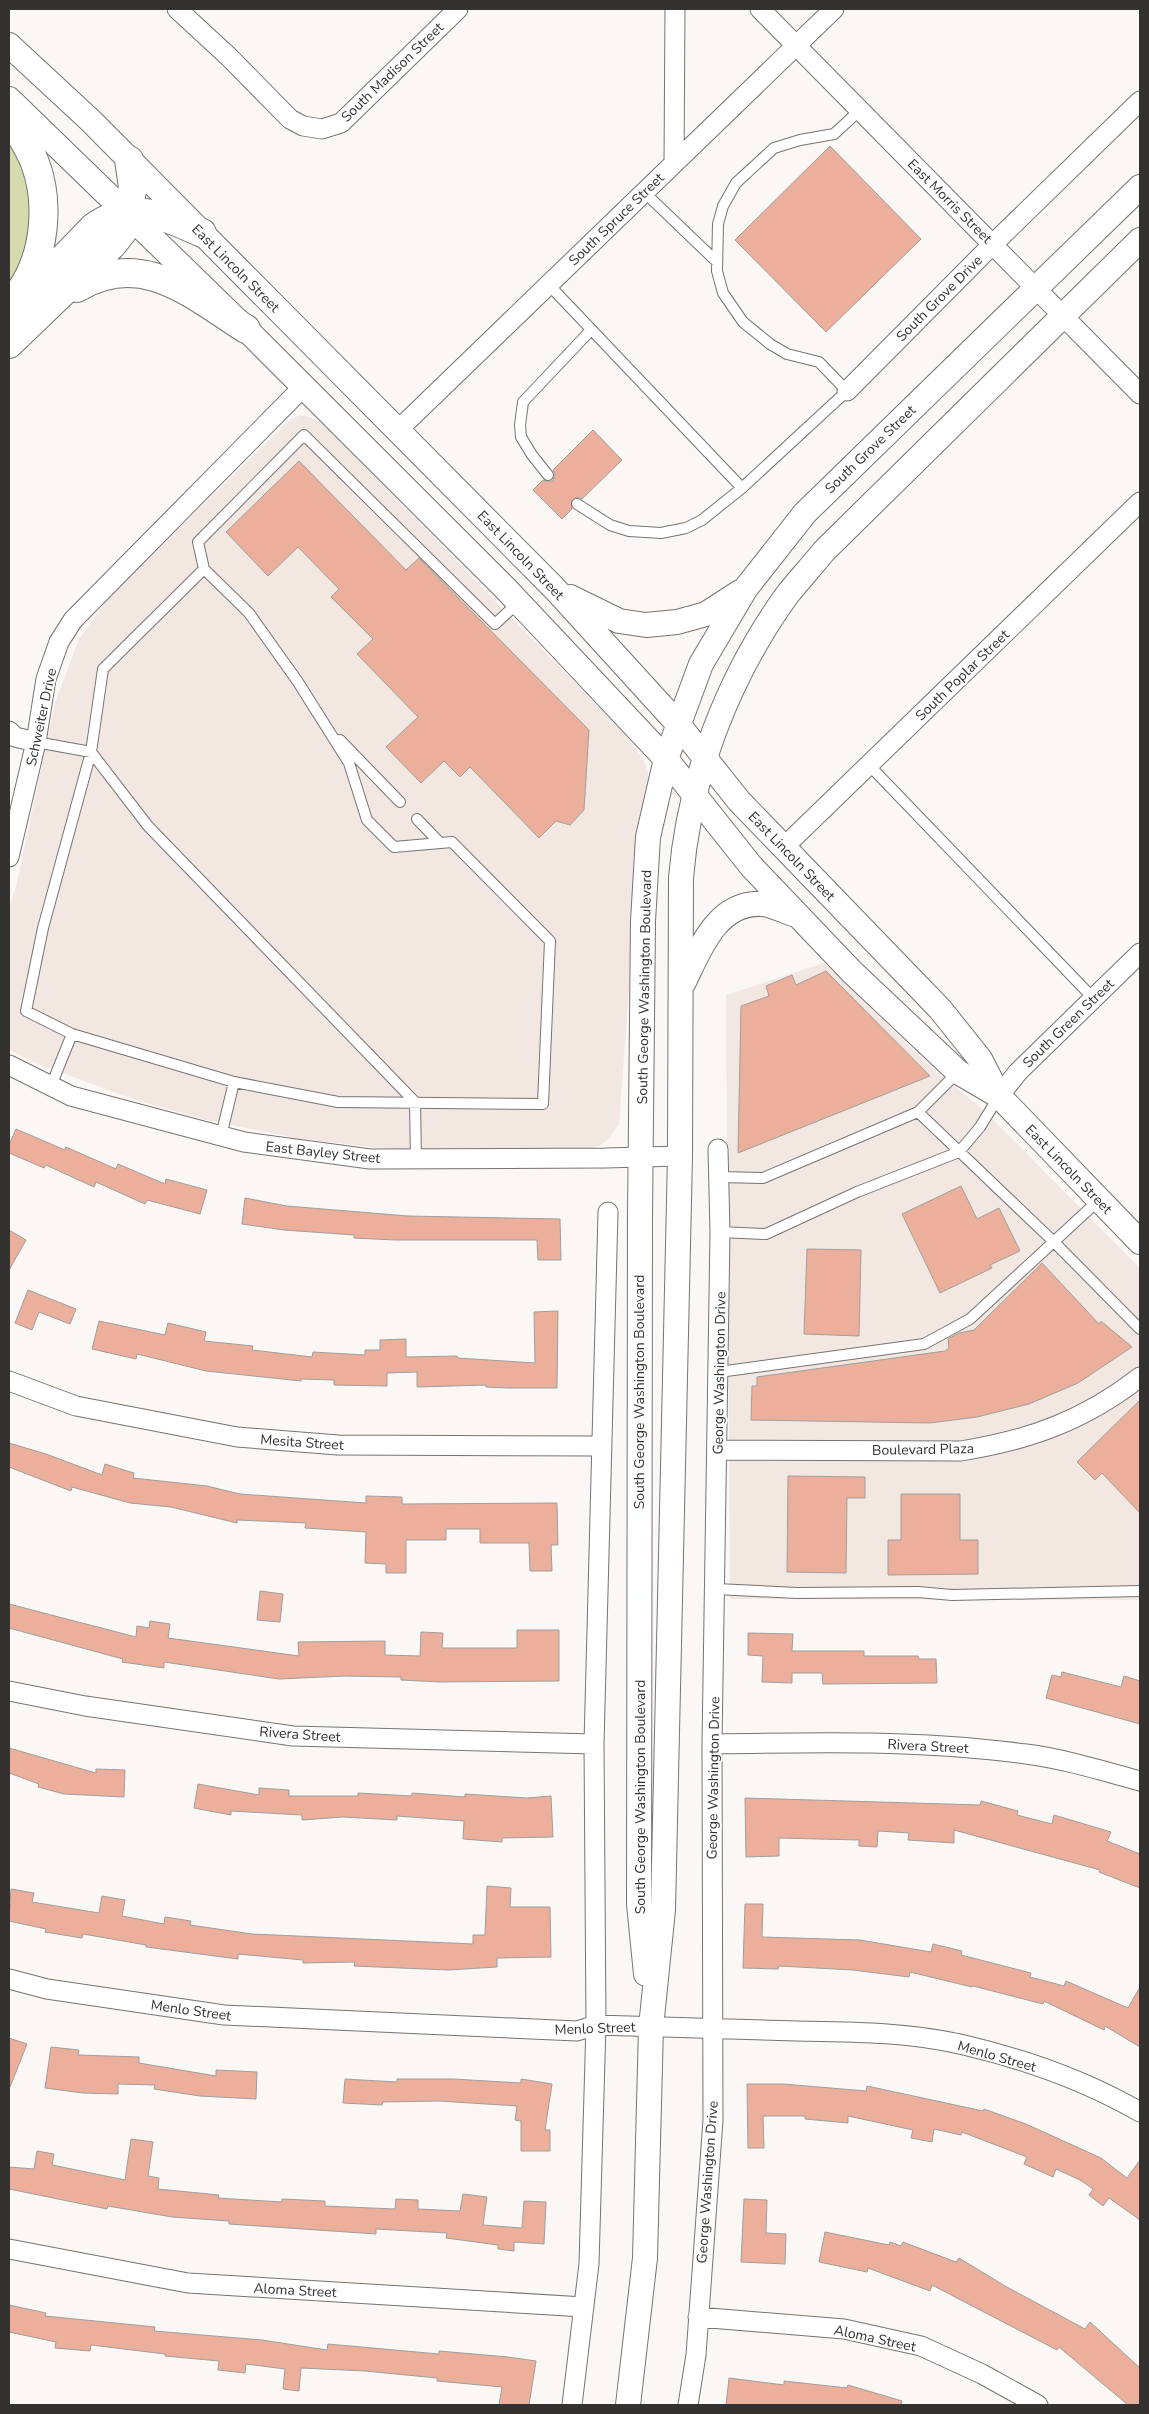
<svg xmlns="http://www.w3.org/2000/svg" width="1149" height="2414" font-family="'Nunito Sans',sans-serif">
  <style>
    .built { fill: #f2e8e1 }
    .green { fill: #d5dbad }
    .building { fill: #ebaf9c; stroke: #a19e9d }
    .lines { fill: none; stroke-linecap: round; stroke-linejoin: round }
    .service-casing { stroke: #767472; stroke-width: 12 }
    .minor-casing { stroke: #767472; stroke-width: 21 }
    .tertiary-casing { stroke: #767472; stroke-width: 26 }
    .motorway-casing { stroke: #767472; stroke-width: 30 }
    .service { stroke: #fff; stroke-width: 10 }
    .minor { stroke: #fff; stroke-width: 19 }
    .tertiary { stroke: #fff; stroke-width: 24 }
    .motorway { stroke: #fff; stroke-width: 28 }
    .labels { text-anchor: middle; stroke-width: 4; stroke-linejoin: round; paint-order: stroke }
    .street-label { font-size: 14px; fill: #333231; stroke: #fff }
  </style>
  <rect width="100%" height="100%" fill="#faf7f5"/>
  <!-- built -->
  <path class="built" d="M300 415 310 417 324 425 625 734 641 756 648 771 649 794 642 816 619 1124 609 1139 599 1146 584 1150 387 1149 296 1138 202 1119 136 1100 38 1064 9 1050V907L16 887 55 703 79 639 109 597 289 421Z
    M824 963 931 1067 979 1106 1140 1268V1600L730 1599 726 995Z"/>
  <!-- green -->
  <path class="green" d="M9 132 30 172V256L9 292Z"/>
  <!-- building -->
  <path class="building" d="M830 146 921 239 826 332 735 240Z
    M593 430 622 460 582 499 577 497 572 500V509L562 519 533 490 543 480 549 482 553 480 555 474 553 470Z
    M299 461 406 570 419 558 589 730 584 810 570 825 556 821 539 838 470 767 460 777 444 761 421 783 386 747 418 717 357 654 373 639 331 597 339 589 298 547 268 576 226 532Z
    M826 971 930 1076 738 1153 741 1006 769 996 766 986 792 975 796 985Z
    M16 1129 65 1150 66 1147 116 1169 118 1164 165 1184 166 1179 207 1190 200 1214 147 1200 145 1204 96 1182 94 1187 46 1165 44 1168 9 1153V1145Z
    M961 1186 977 1219 999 1208 1020 1251 990 1265 992 1268 940 1293 902 1214Z
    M245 1198 287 1206 408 1216 560 1219 561 1260H538L537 1240H395L354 1238V1235L284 1230 242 1224Z
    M9 1230 26 1240 9 1270Z
    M807 1249 861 1250 859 1336 804 1334Z
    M1042 1263 1099 1324 1101 1321 1132 1347 1078 1383 1029 1404 977 1417 930 1423 751 1420 752 1386H757V1377L945 1351 949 1348 948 1339 959 1333 974 1330Z
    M28 1290 76 1309 70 1324 39 1312 32 1330 15 1323Z
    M558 1311 557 1388H508L486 1387V1385L417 1387V1372L387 1373V1386L334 1385V1380L301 1379V1381L206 1371 137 1354 136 1359 92 1349 99 1321 165 1335 168 1323 206 1332 204 1341 253 1346 252 1350 312 1357 313 1352 365 1355V1350H380V1340L406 1339V1357L457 1356 458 1358 535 1363 534 1312Z
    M1140 1400V1513L1102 1473 1095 1480 1077 1462Z
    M9 1443 46 1454 102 1475 105 1464 134 1473 133 1478 207 1486 240 1494 366 1503V1496L402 1497V1504L557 1503 558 1545H551L552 1571H530L529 1543H480V1529H446V1540H406V1573H386V1564L365 1563 366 1532 305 1528 306 1523 237 1520V1523L171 1507 130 1503 72 1487 71 1491 9 1467Z
    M788 1476 865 1477V1498H847L846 1573 787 1572Z
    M901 1494H960V1540H978V1574L888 1575V1540H901Z
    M260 1591 283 1594 280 1622 257 1620Z
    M9 1604 136 1637 137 1626 149 1628 150 1621 170 1624 168 1638 299 1656 298 1642 385 1641V1655L420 1656 421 1632 443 1633 442 1648H517V1630H559V1681L440 1682 401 1680V1677L345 1676 279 1679 164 1662V1668L122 1662 123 1659 9 1628Z
    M748 1633 793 1634 792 1651H864V1656H918L919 1659H936L937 1683 823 1684 822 1673H792V1683L762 1682 763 1656 748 1655Z
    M1062 1672 1121 1687 1124 1676 1140 1681V1724L1046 1698 1052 1675 1061 1677Z
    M9 1748 96 1773V1769L125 1770 124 1797 64 1794 38 1787 39 1784 9 1773Z
    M198 1784 259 1795V1788L289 1790V1796H358V1793L412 1796V1793L465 1797V1794L527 1798 551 1796 553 1837 502 1838V1842L463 1839 464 1821 397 1816V1820L343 1817 302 1820V1815L231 1811V1815L194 1808Z
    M745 1798 980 1805 981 1801 1018 1811 1017 1815 1052 1824 1054 1815 1111 1832 1107 1841 1140 1854V1888L1099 1872 1100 1870 954 1830V1843L908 1840 909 1833 878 1831 877 1847 859 1846V1840L779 1838V1856L746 1857Z
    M487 1886 511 1888 510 1907H550L551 1957 497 1958V1967L448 1970 354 1966 355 1962 303 1963V1960L238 1954V1959L146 1947V1945L83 1934 82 1938 45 1932 46 1929 9 1921 11 1889 34 1893 32 1902 99 1913 102 1896 125 1900 122 1916 164 1924 165 1917 191 1921 190 1925 252 1934 473 1944V1935H485Z
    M745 1904H763L762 1937 860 1940 931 1952 933 1944 962 1951 961 1955 1031 1973 1030 1977 1064 1986 1066 1981 1128 2008 1140 1987V2047L1105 2026 1104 2030 1044 2001 1043 2004 973 1986 972 1987 910 1972 909 1977 853 1970 779 1966 778 1969 743 1968Z
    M9 2038 27 2044 10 2087H9Z
    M51 2047 79 2050 78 2055 139 2057V2063L216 2076V2070L257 2072 256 2099 200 2096 154 2089 155 2085 118 2084V2094L83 2093 45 2088Z
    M345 2079 397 2082V2079H453L521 2083V2079L552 2084 545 2130H550V2151H521V2121L515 2120 517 2106 439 2101 383 2102 382 2105 343 2103Z
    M747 2084H783L866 2091 867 2086 983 2111 984 2109 1026 2124 1101 2158 1127 2178 1140 2160V2220L1109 2198 1103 2206 1089 2195 1093 2189 1080 2180 1056 2169 1053 2177 1024 2164 1027 2157 962 2132 961 2135 934 2129 932 2142 911 2138 913 2130 848 2116V2123L805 2119V2116H763L764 2148H748Z
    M131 2139 153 2142 148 2176 159 2178 158 2189 219 2195 218 2198 282 2202V2199L325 2201V2206L395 2209 396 2199 418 2200V2209L460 2211 463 2194 487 2197 483 2225 522 2228 524 2201 546 2202 544 2244 514 2242V2251L498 2249V2245L446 2238 447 2233 376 2229V2234L229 2224V2221L172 2217 108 2206 107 2209 9 2189V2167L34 2169 37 2151 54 2154 52 2165 125 2180Z
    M744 2199 767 2200 766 2233 786 2234 785 2264 741 2262Z
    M825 2232 889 2245 890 2242 901 2246 903 2242 956 2262 959 2258 1005 2286 1085 2329 1090 2322 1140 2368V2405H1128L1059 2347 1057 2350 932 2285 930 2291 868 2268 867 2272 819 2262Z
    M9 2305 46 2313 45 2316 155 2327 154 2331 262 2340 327 2350 328 2344 439 2354V2351L508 2357 536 2361 529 2405H499L502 2387 437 2381V2378L365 2371 301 2368 299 2391 283 2389 285 2369 246 2364 245 2373 218 2370 219 2361 165 2356V2354L91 2345 90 2351 55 2348 56 2342 9 2332Z
    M729 2378 784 2385V2381L847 2388 848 2385 902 2401 901 2405H726Z"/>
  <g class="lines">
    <!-- service casing -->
    <g class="service-casing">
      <path id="service" d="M644 192 717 262
        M549 285 742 488
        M548 475 532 455 521 437 520 425 523 402 590 331
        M577 504 610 525 629 531 661 533 686 528 702 520 742 488 847 391 819 362 787 354 770 344 743 322 723 293 717 271 718 224 723 206 736 183 774 148 800 140 834 134 860 110
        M204 569 249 613 298 682 349 763 367 820 394 847 452 842 550 941 543 1104 338 1102 234 1082 72 1034 26 1011 43 928 91 752 103 669Z
        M204 569 198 542 304 435 495 624 519 602
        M340 740 400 802
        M36 742 91 752 148 826 415 1102 416 1159
        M869 765 1094 999
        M417 819 440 843
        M51 1086 72 1034
        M918 1112 1054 1242 1140 1329
        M221 1136 234 1082
        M719 1177 763 1178 918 1112 958 1072
        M720 1232 766 1234 857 1192 959 1152 980 1127 999 1096
        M719 1372 924 1344 970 1319 1099 1200
        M716 1589 797 1593 918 1592 952 1595 1140 1591"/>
    </g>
    <!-- minor casing -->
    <g class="minor-casing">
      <path id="minor" d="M177 9 229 57 290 119 303 126 322 129 341 123 458 9
        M760 9 1140 394
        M674 163 675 9
        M847 391 993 244 1140 101
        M398 430 834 9
        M9 731 15 737 36 742
        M784 847 1140 502
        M9 857 36 742 46 679 59 642 73 620 303 387
        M9 1065 71 1096 244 1142 370 1159 605 1158 680 1156
        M999 1096 1018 1072 1140 953
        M9 1381 76 1406 237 1437 338 1445 602 1446
        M718 1450 961 1451C1030 1440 1085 1420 1140 1377
        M9 1691 85 1706 293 1736 594 1744
        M712 1744C817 1742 922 1740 1026 1754 1065 1759 1103 1771 1140 1781
        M9 1979 47 1989 224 2015 577 2031 596 2025C663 2027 730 2029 797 2031 853 2032 909 2032 964 2045 1024 2059 1086 2081 1140 2112
        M9 2249 188 2283 584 2307
        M698 2317 844 2329 921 2346 982 2374 1038 2405
        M572 2405 589 2264 596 2025 594 1744 608 1212
        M688 2405 696 2355 713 2120 712 1744 720 1232 718 1149"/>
    </g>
    <!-- tertiary casing -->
    <g class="tertiary-casing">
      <path id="tertiary" d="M9 45 91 121 555 589 678 724 739 801 940 1009 980 1059 999 1096
        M9 99 246 329 506 589 666 759 751 866 852 972 958 1072 999 1096 1140 1242
        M570 597 619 621 646 625 677 622 706 614 740 592
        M684 982C700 949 717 901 763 904 773 905 786 912 796 915
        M646 1974 639 1904 640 1216 643 921 648 837 666 759 701 664 746 588 805 513 1140 187
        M628 2405 645 2258 651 2027 663 1910 680 1156 681 878C689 778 728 677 787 595 799 580 812 566 824 551L1140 240"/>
    </g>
    <!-- motorway casing -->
    <g class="motorway-casing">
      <path id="motorway" d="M9 116C18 131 29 147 35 163 50 203 45 255 21 290
        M77 288C142 249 191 294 246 329
        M9 314 94 227C132 200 164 216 202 233
        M9 344 112 245 123 231 133 187 129 160"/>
    </g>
    <!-- service -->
    <use href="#service" class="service"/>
    <!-- minor -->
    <use href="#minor" class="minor"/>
    <!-- tertiary -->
    <use href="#tertiary" class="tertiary"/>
    <!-- motorway -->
    <use href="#motorway" class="motorway"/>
  </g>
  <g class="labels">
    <!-- street labels -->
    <g class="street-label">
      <text transform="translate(392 72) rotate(-44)" y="5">South Madison Street</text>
      <text transform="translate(950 201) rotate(45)" y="5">East Morris Street</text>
      <text transform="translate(616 219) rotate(-44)" y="5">South Spruce Street</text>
      <text transform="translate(236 268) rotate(45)" y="5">East Lincoln Street</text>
      <text transform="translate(939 298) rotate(-45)" y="5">South Grove Drive</text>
      <text transform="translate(870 449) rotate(-44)" y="5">South Grove Street</text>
      <text transform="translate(521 555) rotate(46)" y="5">East Lincoln Street</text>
      <text transform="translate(962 675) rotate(-44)" y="5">South Poplar Street</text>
      <text transform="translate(41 717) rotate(-78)" y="5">Schweiter Drive</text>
      <text transform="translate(792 856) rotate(46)" y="5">East Lincoln Street</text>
      <text transform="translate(644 987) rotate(-89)" y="5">South George Washington Boulevard</text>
      <text transform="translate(1068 1023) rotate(-44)" y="5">South Green Street</text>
      <text transform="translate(323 1152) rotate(6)" y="5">East Bayley Street</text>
      <text transform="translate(1069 1169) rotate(46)" y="5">East Lincoln Street</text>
      <text transform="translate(719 1373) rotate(-89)" y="5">George Washington Drive</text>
      <text transform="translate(639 1392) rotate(-90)" y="5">South George Washington Boulevard</text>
      <text transform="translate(302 1442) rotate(4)" y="5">Mesita Street</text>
      <text transform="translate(923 1449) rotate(-1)" y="5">Boulevard Plaza</text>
      <text transform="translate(300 1734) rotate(4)" y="5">Rivera Street</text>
      <text transform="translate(928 1746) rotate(3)" y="5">Rivera Street</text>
      <text transform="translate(713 1778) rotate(-89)" y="5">George Washington Drive</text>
      <text transform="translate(640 1797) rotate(-90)" y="5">South George Washington Boulevard</text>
      <text transform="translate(191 2010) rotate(8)" y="5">Menlo Street</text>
      <text transform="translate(595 2028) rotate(-2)" y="5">Menlo Street</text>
      <text transform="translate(997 2056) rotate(16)" y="5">Menlo Street</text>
      <text transform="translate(707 2182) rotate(-86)" y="5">George Washington Drive</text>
      <text transform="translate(295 2290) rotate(3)" y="5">Aloma Street</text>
      <text transform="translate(875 2338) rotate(12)" y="5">Aloma Street</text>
    </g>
  </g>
  <!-- border -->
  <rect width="1149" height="2414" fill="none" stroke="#333231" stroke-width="20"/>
</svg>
